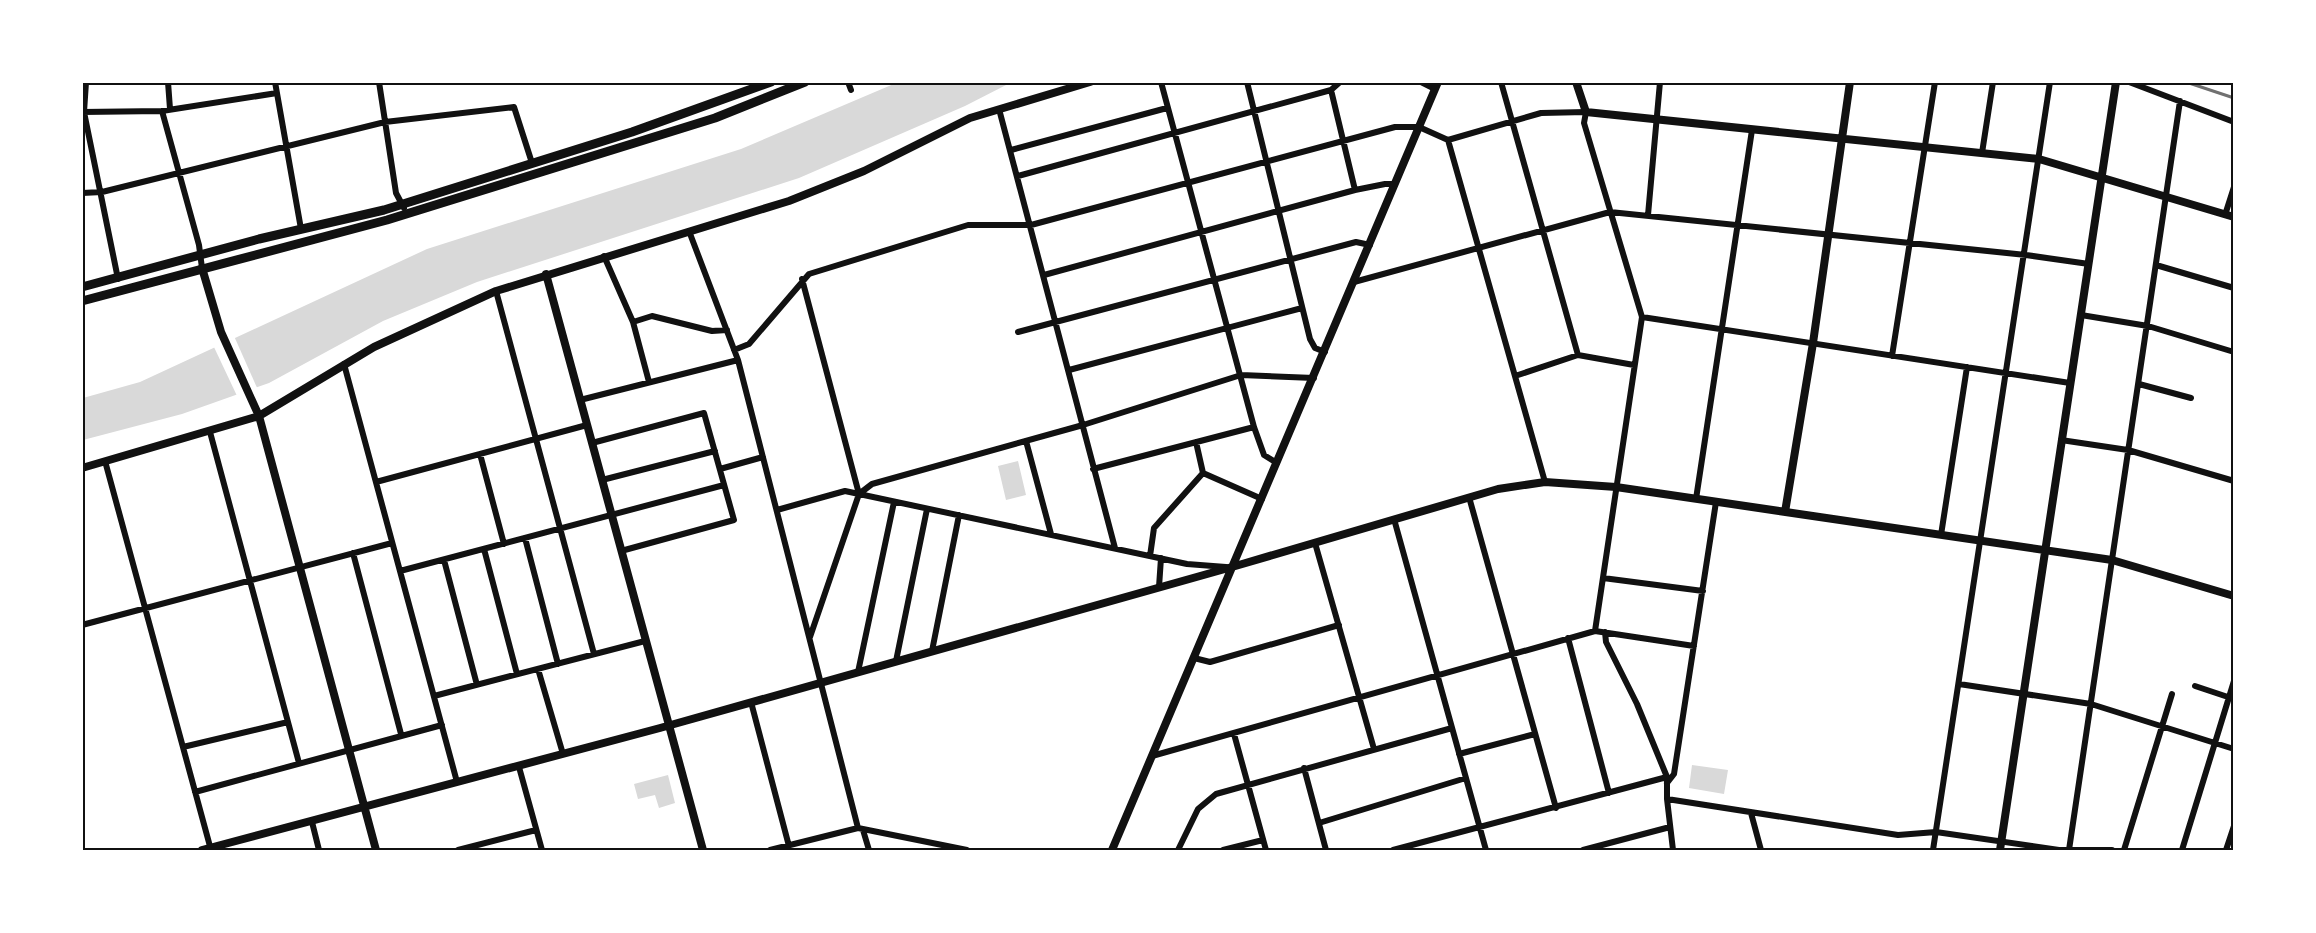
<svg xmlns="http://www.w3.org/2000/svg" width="2316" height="933" font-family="Signika,sans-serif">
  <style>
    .water { fill: #d9d9d9 }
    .pier { fill: #fff }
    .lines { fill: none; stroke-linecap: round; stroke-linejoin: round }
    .minor { stroke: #111; stroke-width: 6 }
    .tertiary { stroke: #111; stroke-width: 8 }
    .trunk { stroke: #111; stroke-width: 9 }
    .rail { stroke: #707070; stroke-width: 3 }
    .neatline { fill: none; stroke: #111; stroke-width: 2 }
  </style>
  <rect width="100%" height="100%" fill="#fff"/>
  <!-- water -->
  <path class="water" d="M896 83H1010L965 106 799 178 477 282 383 321 269 383 182 414 83 440V398L140 382 427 249 741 149Z
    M1018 461 1026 495 1006 500 998 466Z
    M1692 765 1728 770 1724 794 1689 788Z
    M668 775 675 803 659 808 655 795 638 799 634 784Z"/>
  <!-- pier -->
  <path class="pier" d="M234 336 258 390 238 398 213 345Z"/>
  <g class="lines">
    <!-- minor -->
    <path class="minor" d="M86 82 84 112 118 279
      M168 82 170 109
      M275 82 301 229
      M379 82 396 193 404 208
      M848 82 851 90
      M1161 82 1254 427 1264 455 1277 463
      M1247 82 1310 339 1315 348 1325 352
      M1421 82 1435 89
      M1501 82 1578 355 1634 365
      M2129 82 2234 122
      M1331 90 1355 190
      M999 109 1115 548
      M162 111 199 245 202 268
      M82 112 162 111 277 93
      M1448 140 1541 113 1586 112 1584 123 1642 317 1595 631
      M1011 150 1167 108
      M1982 153 1993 82
      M1018 176 1331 90 1340 82
      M82 193 102 192 385 122 514 107 532 163
      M1648 215 1660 82
      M2225 215 2234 187
      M689 231 738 360 858 828
      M604 256 633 322 652 316 712 331 727 330
      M2156 265 2234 288
      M1044 275 1355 190 1385 184H1395
      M802 279 859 494 810 637
      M1354 282 1610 212 2026 255 2089 264
      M496 291 594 654
      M2081 315 2148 326 2234 352
      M1642 317 2070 383
      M633 322 649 382
      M1018 332 1356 242 1370 245
      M734 350 749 344 809 274 968 225H1031L1395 127H1419L1448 140 1545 482
      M1892 356 1935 82
      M344 364 457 782
      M1069 370 1302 308
      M1515 376 1578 355
      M2139 384 2191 398
      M580 400 738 360
      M210 432 299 763
      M2061 440 2128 450 2234 481
      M1026 441 1051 534
      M1196 442 1203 473 1262 499
      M592 443 704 413 734 520 621 551
      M480 454 504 544
      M105 461 211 850
      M720 469 763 457
      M1093 469 1254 427
      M602 480 715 451
      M376 482 587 425
      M859 494 872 484 1083 425 1241 375 1314 378
      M1469 497 1556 808
      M1696 499 1752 130
      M777 510 845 491 1187 564 1226 567
      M1394 519 1486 850
      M1941 535 1967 367
      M525 538 558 664
      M1315 543 1374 749
      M484 549 517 674
      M353 553 401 734
      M1150 556 1154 528 1203 473
      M444 560 477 685
      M400 571 724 485
      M1603 578 1703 591
      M1159 587 1161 558
      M82 625 392 543
      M1605 632 1606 642 1637 704 1667 777V799L1673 850
      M1568 638 1609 793
      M932 651 959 515
      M1194 658 1210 662 1339 625
      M896 661 927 509
      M538 669 563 754
      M858 672 894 502
      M1959 684 2091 704 2234 749
      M2195 686 2228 697
      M434 696 645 641
      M751 702 790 850
      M1234 734 1266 850
      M183 747 288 722
      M1459 754 1535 734
      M1152 756 1595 631 1694 646
      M519 767 542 850
      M1304 768 1326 850
      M1667 783 1674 774 1716 502
      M195 792 442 725
      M1667 799 1898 835 1936 832 2059 850H2112
      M1751 813 1761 850
      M312 822 319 850
      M1319 823 1466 778
      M863 830 869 850
      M458 850 536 830
      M770 850 858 828 967 850
      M1178 850 1198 809 1216 794 1452 728
      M1223 850 1263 840
      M1393 850 1667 777
      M1583 850 1670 827
      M1933 850 2050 82
      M2069 850 2180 101
      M2124 850 2172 694
      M2182 850 2234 681
      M2226 850 2234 826"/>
    <!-- tertiary -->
    <path class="tertiary" d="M1576 82 1586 112 2039 159 2234 217
      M202 268 221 332 259 416 376 850
      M546 274 703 850
      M82 468 259 416 374 347 496 291 789 201 864 171 970 118 1090 82
      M1785 512 1813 343 1850 82
      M202 850 660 728 1232 567 1498 489 1545 482 1616 487 2112 560 2234 596
      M1112 850 1438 82
      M2000 850 2116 82"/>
    <!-- trunk -->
    <path class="trunk" d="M82 287 259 239 384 210 632 132 771 82
      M82 301 387 220 715 118 805 82"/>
    <!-- rail -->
    <path class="rail" d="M2186 82 2234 98"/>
  </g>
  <!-- border -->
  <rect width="2316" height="933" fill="none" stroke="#ffffff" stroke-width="168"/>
  <rect x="84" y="84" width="2148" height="765" class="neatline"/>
</svg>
